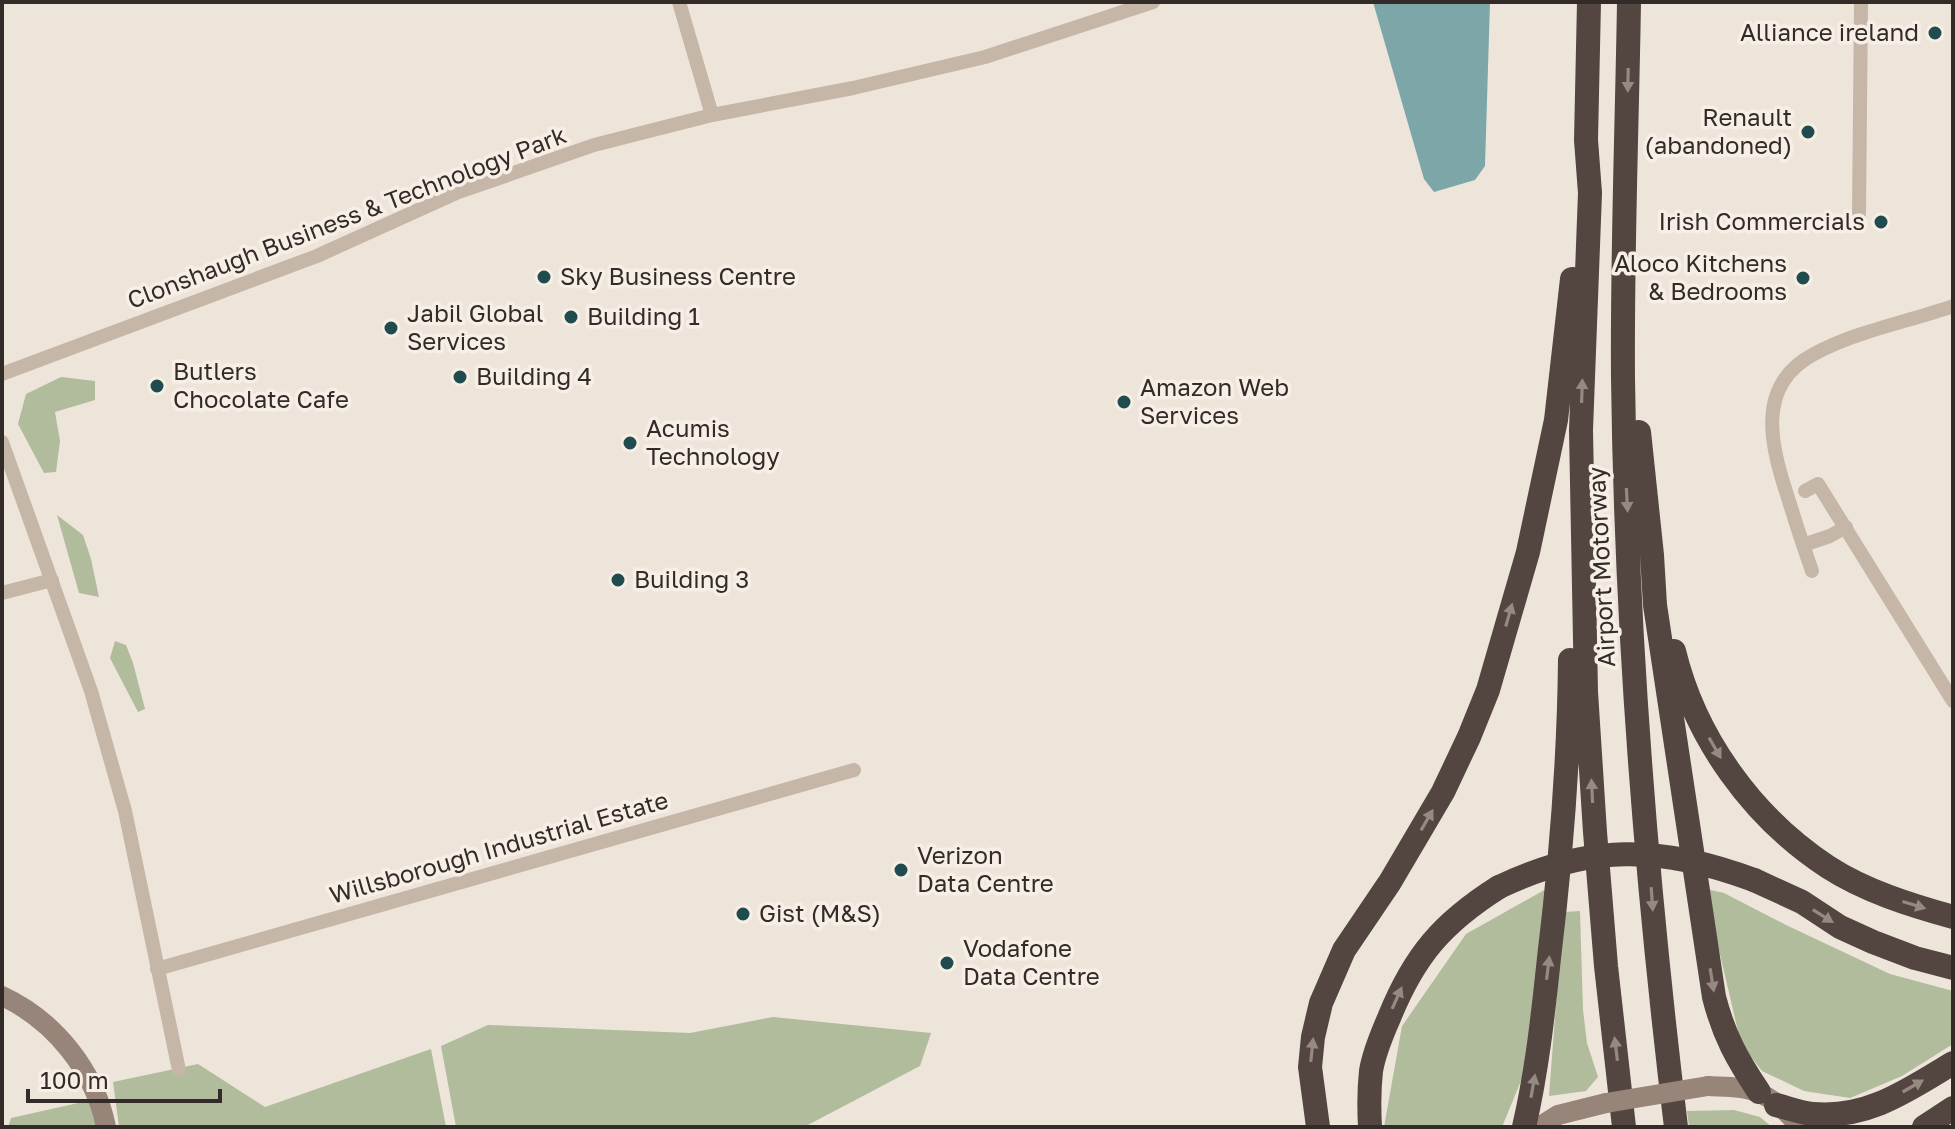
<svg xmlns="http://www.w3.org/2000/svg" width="1955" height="1129" font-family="'Golos Text',sans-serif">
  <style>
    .green { fill: #b0bc9c }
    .water { fill: #7ca6a8 }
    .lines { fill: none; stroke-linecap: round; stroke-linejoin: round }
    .street { stroke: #c5b6a8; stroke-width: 14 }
    .secondary { stroke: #988579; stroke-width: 20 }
    .highway { stroke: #53453f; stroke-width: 24 }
    .secondary-bridge { stroke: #988579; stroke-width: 20 }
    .highway-bridge { stroke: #53453f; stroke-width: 24 }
    .oneway { fill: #958982 }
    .poi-dot { fill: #214c4f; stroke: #f7efe6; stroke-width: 3 }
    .labels { text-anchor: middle; stroke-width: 7; stroke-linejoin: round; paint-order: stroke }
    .poi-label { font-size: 24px; fill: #332b27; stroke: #f7efe6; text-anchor: start }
    .street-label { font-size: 24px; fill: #332b27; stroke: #f7efe6 }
  </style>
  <rect width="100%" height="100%" fill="#eee5da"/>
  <!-- green -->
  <path class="green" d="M61 377 95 381V400L55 412 60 441 56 472 44 473 18 424 26 394Z
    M57 515 83 535 91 559 99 597 79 593Z
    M115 641 126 645 133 663 145 709 138 712 110 658Z
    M1546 889 1525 1071 1502 1127H1384L1402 1026 1466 934Z
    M1706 889 1724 893 1786 925 1890 974 1953 991V1044L1902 1076 1850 1098 1804 1091 1762 1071 1741 1044 1715 933Z
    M1580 911 1583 1010 1587 1043 1598 1077 1586 1091 1549 1096 1563 912Z
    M773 1017 931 1033 920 1066 804 1127H456L441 1046 488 1025 690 1033Z
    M431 1049 446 1127H119L113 1082 198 1064 265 1107Z
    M96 1099 98 1127H8L11 1118Z
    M1734 1110 1760 1117 1772 1127H1689L1687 1111Z"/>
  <!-- water -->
  <path class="water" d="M1373 2H1490L1485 166 1475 180 1434 192 1424 179Z"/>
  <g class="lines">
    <!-- street -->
    <path class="street" d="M679 2 712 115
      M1859 215 1861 2
      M2 374 317 256 456 193 594 145 712 115 853 88 985 57 1153 2
      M2 442 91 691 125 811 179 1070
      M1805 491 1818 484 1953 701
      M1803 545 1830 536 1846 527
      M1812 571C1804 548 1796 524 1789 501 1772 449 1753 386 1814 354 1857 331 1907 322 1953 306
      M2 593 52 580
      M157 969 854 770"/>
    <!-- secondary -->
    <path class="secondary" d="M2 996C54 1020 95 1071 106 1127
      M1708 1086C1724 1087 1744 1086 1759 1093 1774 1099 1790 1114 1799 1127
      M1539 1127 1558 1115 1606 1103"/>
    <!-- highway -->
    <path class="highway" d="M1589 2 1586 140 1590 193 1581 430 1586 692 1595 832 1606 966 1624 1127
      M1629 2C1627 127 1622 253 1623 378 1626 626 1646 880 1676 1127
      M1639 432 1652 555 1655 605 1714 997C1724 1036 1737 1059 1759 1092
      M1674 651C1695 738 1753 818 1828 867 1865 891 1910 905 1953 917
      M1754 880 1802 902 1840 927 1873 942 1915 958 1953 968
      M1776 1105C1788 1108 1801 1113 1813 1114 1868 1119 1908 1090 1953 1063
      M1318 1127 1310 1067 1313 1037 1321 1003 1344 950 1390 882 1443 792 1469 737 1488 690 1528 552 1556 420 1572 279
      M1370 1127C1369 1109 1369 1089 1371 1071 1374 1053 1382 1034 1389 1018 1414 956 1442 923 1499 887
      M1524 1127C1537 1071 1543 1015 1549 958 1561 859 1569 760 1570 660
      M1924 1127 1953 1108"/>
    <!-- secondary-bridge -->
    <path class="secondary-bridge" d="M1606 1103 1708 1086"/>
    <!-- highway-bridge -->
    <path class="highway-bridge" d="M1499 887C1589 844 1660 845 1754 880"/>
  </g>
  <!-- one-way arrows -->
  <defs><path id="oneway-solid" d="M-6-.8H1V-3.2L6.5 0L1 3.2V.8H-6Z" transform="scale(2)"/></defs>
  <g class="oneway">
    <use href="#oneway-solid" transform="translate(1628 80) rotate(91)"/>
    <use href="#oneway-solid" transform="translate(1582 391) rotate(-88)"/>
    <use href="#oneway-solid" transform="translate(1627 500) rotate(87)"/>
    <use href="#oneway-solid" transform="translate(1509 615) rotate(-74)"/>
    <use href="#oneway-solid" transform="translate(1715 748) rotate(60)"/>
    <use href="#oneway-solid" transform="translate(1592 791) rotate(-93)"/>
    <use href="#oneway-solid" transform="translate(1427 820) rotate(-60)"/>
    <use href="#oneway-solid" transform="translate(1652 899) rotate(86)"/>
    <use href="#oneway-solid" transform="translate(1914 905) rotate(17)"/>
    <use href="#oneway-solid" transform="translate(1823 916) rotate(32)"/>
    <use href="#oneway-solid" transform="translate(1548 968) rotate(-83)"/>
    <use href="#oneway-solid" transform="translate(1712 980) rotate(81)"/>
    <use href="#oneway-solid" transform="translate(1397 998) rotate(-66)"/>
    <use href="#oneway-solid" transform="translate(1616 1049) rotate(-97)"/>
    <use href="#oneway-solid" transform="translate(1312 1050) rotate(-84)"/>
    <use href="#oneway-solid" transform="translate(1533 1086) rotate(-80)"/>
    <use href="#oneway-solid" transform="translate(1913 1086) rotate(-30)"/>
  </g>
  <!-- markers -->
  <g class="poi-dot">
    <circle cx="1935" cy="33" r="8"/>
    <circle cx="1808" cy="132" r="8"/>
    <circle cx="1881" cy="222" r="8"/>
    <circle cx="544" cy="277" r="8"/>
    <circle cx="1803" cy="278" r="8"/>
    <circle cx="571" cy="317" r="8"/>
    <circle cx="391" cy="328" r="8"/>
    <circle cx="460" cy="377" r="8"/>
    <circle cx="157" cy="386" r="8"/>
    <circle cx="1124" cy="402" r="8"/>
    <circle cx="630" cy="443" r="8"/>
    <circle cx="618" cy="580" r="8"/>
    <circle cx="901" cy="870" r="8"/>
    <circle cx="743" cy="914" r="8"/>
    <circle cx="947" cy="963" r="8"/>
  </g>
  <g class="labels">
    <!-- poi labels -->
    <g class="poi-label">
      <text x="1919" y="41" text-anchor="end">Alliance ireland</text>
      <text x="1792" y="126" text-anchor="end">Renault<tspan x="1792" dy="28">(abandoned)</tspan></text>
      <text x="1865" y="230" text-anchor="end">Irish Commercials</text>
      <text x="1787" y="272" text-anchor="end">Aloco Kitchens<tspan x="1787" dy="28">&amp; Bedrooms</tspan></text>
      <text x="560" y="285">Sky Business Centre</text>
      <text x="407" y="322">Jabil Global<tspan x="407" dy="28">Services</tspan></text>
      <text x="587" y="325">Building 1</text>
      <text x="173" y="380">Butlers<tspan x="173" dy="28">Chocolate Cafe</tspan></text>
      <text x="476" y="385">Building 4</text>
      <text x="1140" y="396">Amazon Web<tspan x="1140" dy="28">Services</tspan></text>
      <text x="646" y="437">Acumis<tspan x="646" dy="28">Technology</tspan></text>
      <text x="634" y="588">Building 3</text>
      <text x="917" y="864">Verizon<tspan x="917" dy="28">Data Centre</tspan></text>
      <text x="759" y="922">Gist (M&amp;S)</text>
      <text x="963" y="957">Vodafone<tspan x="963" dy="28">Data Centre</tspan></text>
    </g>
    <!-- street labels -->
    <g class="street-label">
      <text transform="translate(347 218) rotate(-21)" y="8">Clonshaugh Business &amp; Technology Park</text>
      <text transform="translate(1602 567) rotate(-93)" y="8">Airport Motorway</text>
      <text transform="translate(499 848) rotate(-16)" y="8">Willsborough Industrial Estate</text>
    </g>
  </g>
  <!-- border -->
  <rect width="1955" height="1129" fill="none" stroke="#332b27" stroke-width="8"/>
  <!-- scale -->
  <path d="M28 1089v12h192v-12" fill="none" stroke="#332b27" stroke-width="4"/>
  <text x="40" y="1089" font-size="24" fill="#332b27" stroke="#f7efe6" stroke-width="6" paint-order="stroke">100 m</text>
</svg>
